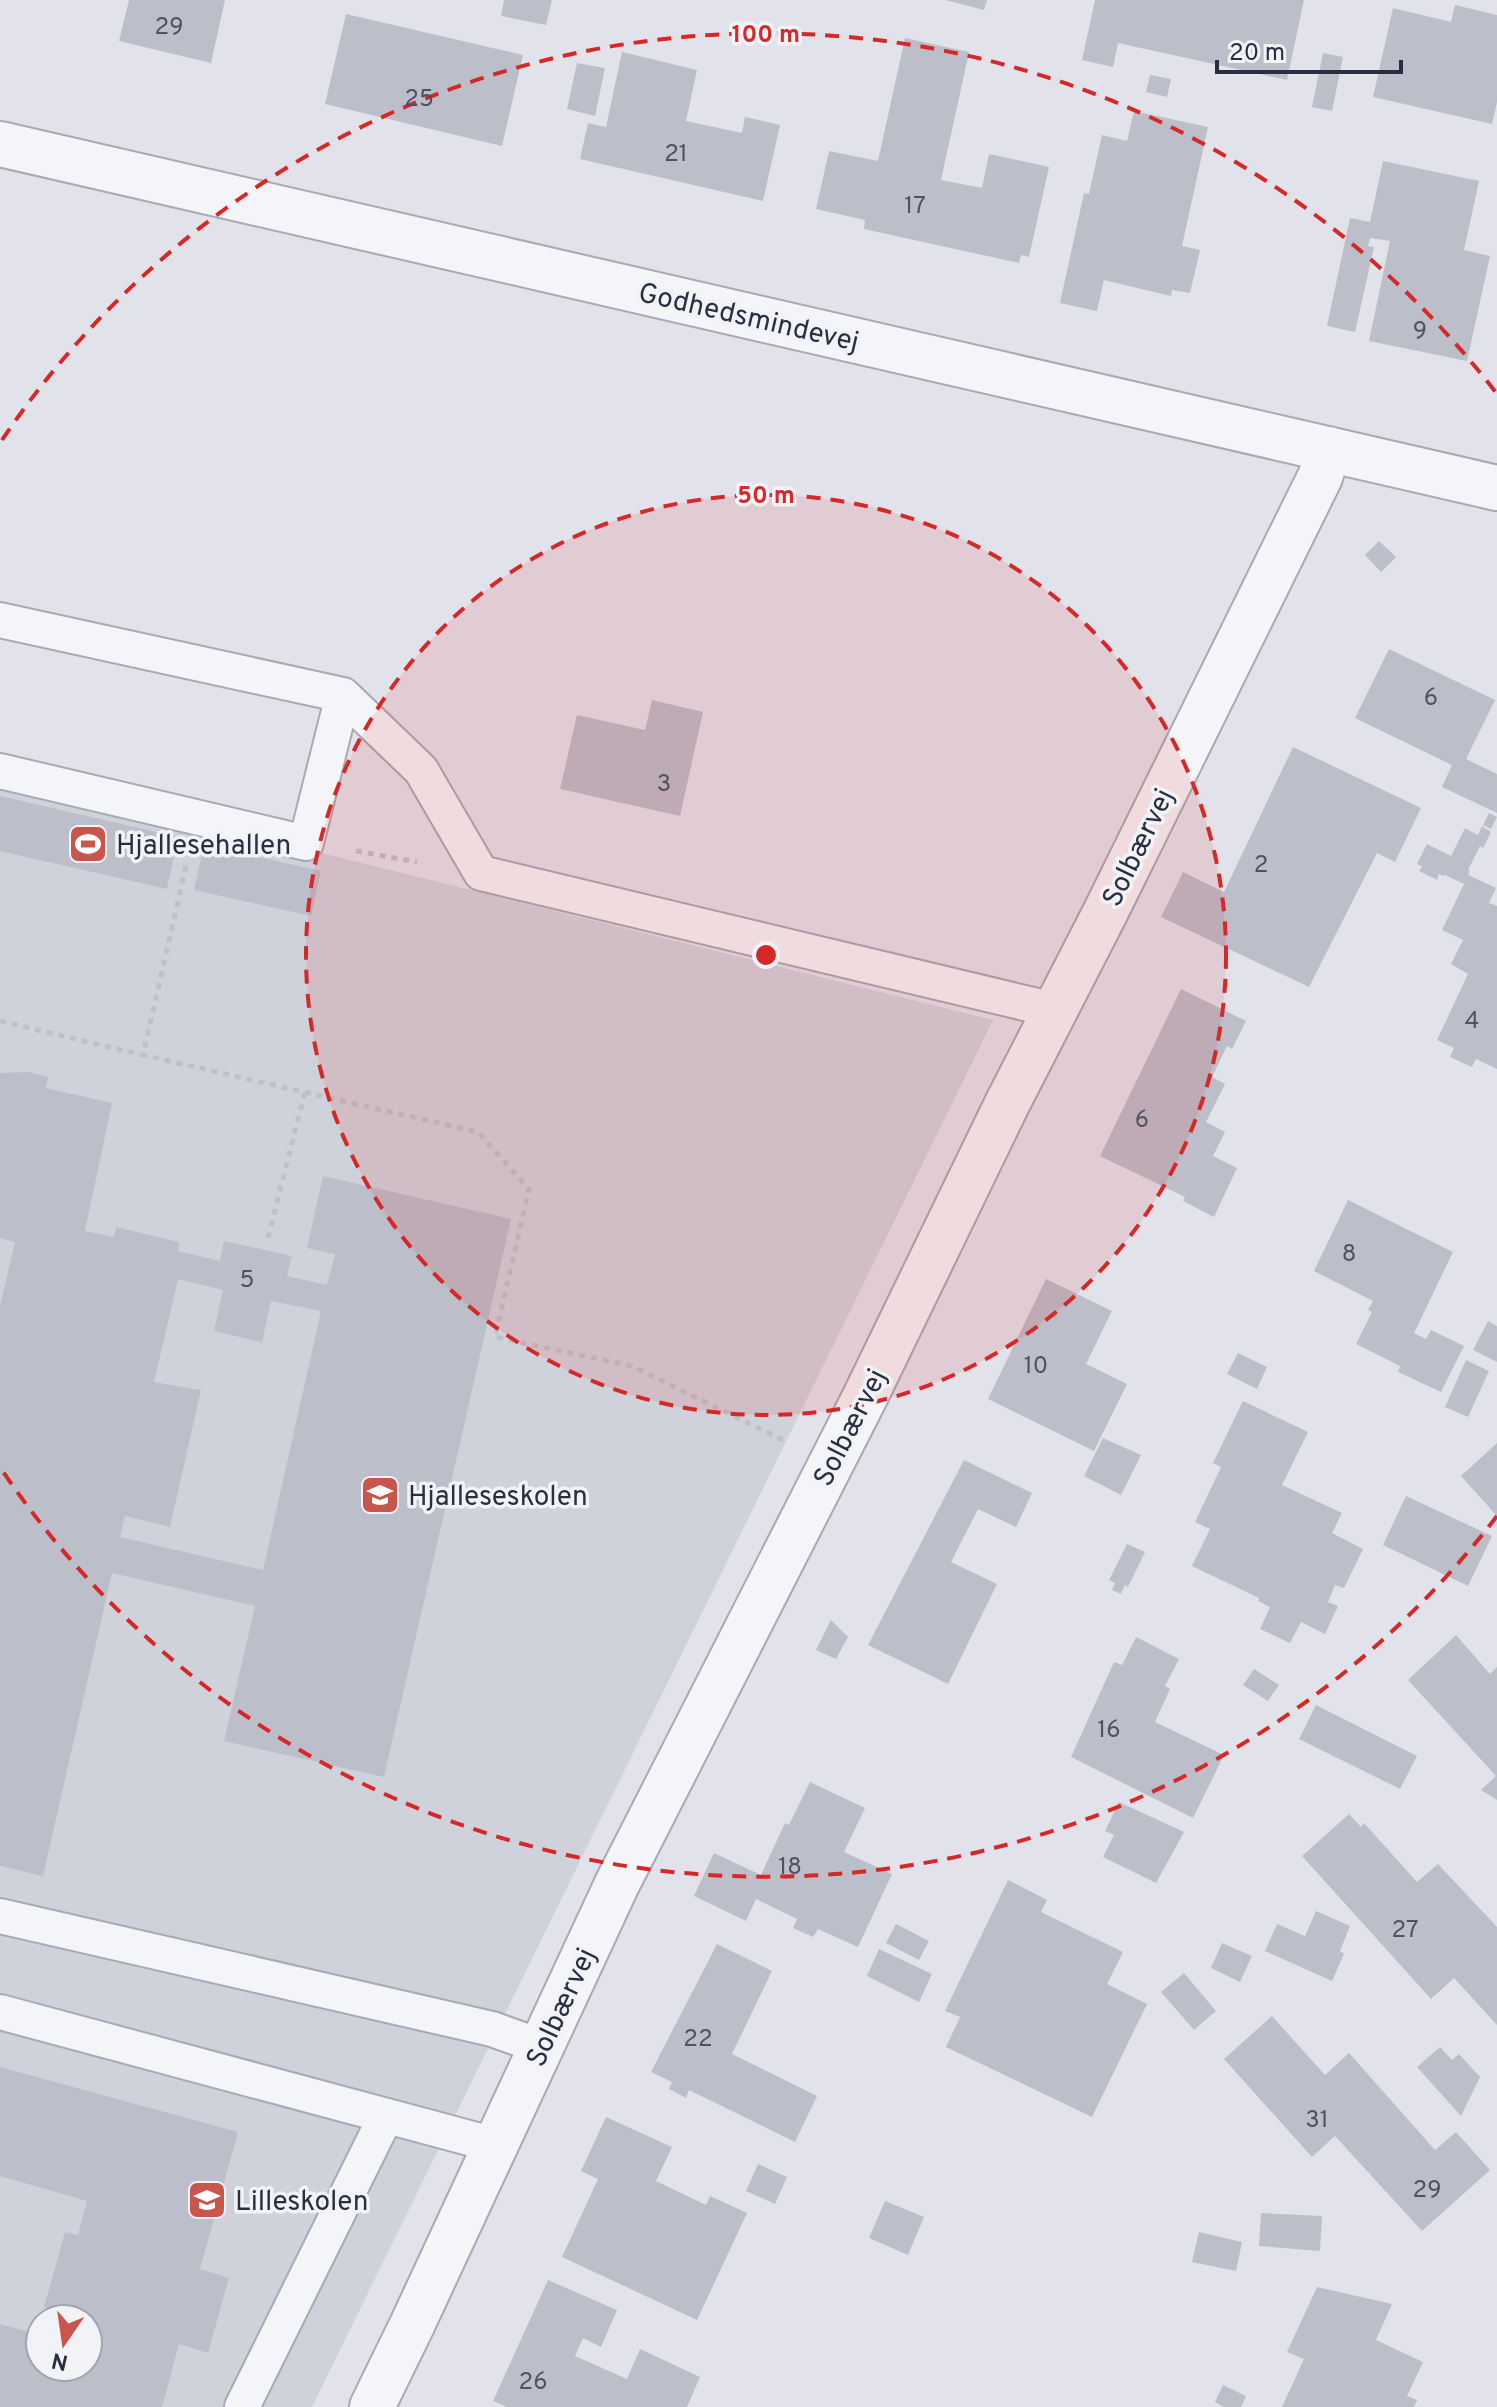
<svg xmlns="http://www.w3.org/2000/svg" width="1497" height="2407" font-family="Overpass,sans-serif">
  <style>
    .built { fill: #d0d2db; fill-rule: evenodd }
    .building { fill: #bcbec9; fill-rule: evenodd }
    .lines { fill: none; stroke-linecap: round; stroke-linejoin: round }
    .service-casing { stroke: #a7a9b4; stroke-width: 38 }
    .minor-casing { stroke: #a7a9b4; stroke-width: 48 }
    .path { stroke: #c0c1c8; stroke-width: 5; stroke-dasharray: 6 6; stroke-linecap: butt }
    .service { stroke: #f4f5f8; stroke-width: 34 }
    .minor { stroke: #f4f5f8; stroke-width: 44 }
    .ring { fill: none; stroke: #d62828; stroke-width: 4; stroke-dasharray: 14 10 }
    .labels { text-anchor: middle; stroke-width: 7; stroke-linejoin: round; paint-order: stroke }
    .number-label { font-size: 24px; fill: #4f5263 }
    .street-label { font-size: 28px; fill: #2b2e41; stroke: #f1f3f7 }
    .poi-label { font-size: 28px; fill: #2b2e41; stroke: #f1f3f7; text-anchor: start }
    .centre { fill: #d62828; stroke: #f1f3f7; stroke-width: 4 }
    .ring-label { font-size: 24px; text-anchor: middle; font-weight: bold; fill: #d62828; stroke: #f1f3f7; stroke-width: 7; stroke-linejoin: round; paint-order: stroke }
  </style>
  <rect width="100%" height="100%" fill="#e2e3ea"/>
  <!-- built -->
  <path class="built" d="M0 773 993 1020 312 2407H0ZM40 2319H88V2367H40Z"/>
  <!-- building -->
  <path class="building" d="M129 0H225L211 63 119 41Z
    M504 0H552L546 25 501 16Z
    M946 0H987L984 10Z
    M1095 0H1304L1287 80 1118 43 1113 67 1082 60Z
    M1455 5 1497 15V102L1492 124 1373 97 1393 8 1451 22Z
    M346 14 523 55 502 146 325 104Z
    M905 38 969 52 941 180 982 188 989 154 1049 167 1029 257 1021 255 1019 263 864 229 865 220 816 209 829 151 878 161Z
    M622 52 697 70 686 121 742 133 745 117 780 125 763 201 580 159 588 123 606 127Z
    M1323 53 1343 57 1332 111 1312 107Z
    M577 63 605 68 595 116 567 109Z
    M1150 75 1171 79 1167 97 1146 92Z
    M1134 111 1208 127 1182 246 1200 250 1190 293 1172 290 1171 296 1104 280 1097 311 1060 303 1084 193 1089 194 1102 135 1127 141Z
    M1383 161 1479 181 1464 250 1490 256 1467 361 1369 341 1390 241 1370 238 1368 246 1374 247 1355 332 1327 326 1350 218 1370 222Z
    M1379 541 1396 557 1381 572 1365 555Z
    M1389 649 1495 700 1466 759 1497 774V813L1442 787 1452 765 1355 718Z
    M652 700 703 712 680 816 560 789 577 715 645 730Z
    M1293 747 1421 808 1395 862 1377 853 1309 987 1161 917 1183 872 1224 892Z
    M0 796 178 837 167 889 0 851Z
    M1489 813 1497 817 1491 829 1483 825Z
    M1482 826 1491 832 1483 848 1480 846 1468 870 1470 871 1468 875 1496 888 1489 903 1497 906V1069L1476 1059 1472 1067 1450 1057 1454 1048 1437 1040 1468 974 1451 964 1463 940 1442 930 1464 884 1445 875 1443 876 1439 874 1437 880 1419 871 1422 866 1417 864 1427 844 1451 856 1465 828 1478 835Z
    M204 845 321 871 311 916 194 890Z
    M1181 989 1246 1021 1232 1049 1227 1046 1212 1077 1225 1084 1206 1122 1225 1132 1213 1156 1237 1168 1214 1217 1183 1201 1185 1197 1100 1156Z
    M29 1072 48 1077 46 1088 112 1103 85 1231 114 1237 116 1227 179 1242 178 1251 220 1261 224 1241 292 1256 287 1276 327 1285 335 1254 307 1248 323 1176 511 1219 384 1777 224 1741 255 1606 112 1573 43 1876 0 1866V1306L15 1242 0 1238V1073ZM178 1279 223 1290 214 1331 262 1342 271 1301 321 1311 263 1570 120 1537 125 1516 170 1527 201 1390 154 1382Z
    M1348 1200 1453 1252 1414 1333 1426 1339 1431 1330 1464 1346 1441 1392 1398 1372 1400 1366 1356 1344 1372 1312 1368 1310 1373 1301 1314 1271Z
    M1046 1279 1112 1311 1086 1364 1127 1384 1094 1451 988 1399Z
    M1488 1321 1497 1326V1362L1473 1350Z
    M1238 1353 1267 1367 1257 1389 1227 1374Z
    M1466 1360 1489 1371 1468 1417 1445 1407Z
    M1243 1401 1308 1432 1282 1485 1342 1513 1332 1533 1363 1549 1344 1588 1335 1585 1328 1602 1338 1606 1325 1634 1301 1622 1290 1643 1260 1629 1270 1607 1258 1601 1259 1598 1192 1566 1210 1529 1195 1522 1221 1467 1213 1463Z
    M1103 1438 1141 1455 1121 1495 1084 1476Z
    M1497 1443V1516L1461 1476Z
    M964 1460 1032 1493 1016 1527 978 1509 951 1562 997 1584 948 1684 868 1645Z
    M1406 1496 1492 1536 1468 1586 1383 1545Z
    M1127 1544 1145 1552 1128 1587 1125 1585 1121 1594 1112 1590 1115 1583 1109 1580Z
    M831 1620 848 1637 836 1659 816 1650Z
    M1456 1635 1490 1674 1497 1667V1800L1481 1790 1496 1776 1408 1680Z
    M1136 1637 1179 1659 1165 1686 1170 1689 1155 1722 1224 1755 1193 1818 1071 1757 1114 1662 1122 1665Z
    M1254 1669 1279 1685 1268 1701 1243 1685Z
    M1316 1705 1417 1756 1400 1789 1299 1739Z
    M810 1782 865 1808 844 1852 892 1874 858 1947 818 1929 813 1937 793 1928 797 1919 756 1899 746 1921 694 1896 714 1853 761 1875 785 1823 789 1825Z
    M1119 1802 1184 1832 1156 1883 1103 1857 1114 1835 1105 1831Z
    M1349 1814 1361 1827 1364 1823 1417 1882 1438 1864 1497 1927V2025L1454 1978 1431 1999 1302 1856Z
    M1008 1880 1047 1900 1041 1912 1123 1952 1107 1984 1147 2004 1092 2117 946 2047 960 2017 945 2011Z
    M1316 1911 1350 1926 1340 1951 1344 1954 1332 1981 1265 1951 1277 1924 1305 1936Z
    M896 1924 929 1941 919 1960 886 1943Z
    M1222 1943 1252 1956 1240 1982 1211 1968Z
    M717 1944 772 1971 732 2054 817 2096 795 2142 689 2090 686 2098 669 2089 672 2082 651 2072Z
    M879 1949 932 1974 919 2002 867 1976Z
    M1184 1973 1216 2011 1194 2030 1161 1992Z
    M1272 2016 1325 2075 1349 2053 1435 2150 1456 2132 1490 2170 1422 2231 1335 2136 1312 2157 1224 2059Z
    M1440 2047 1452 2060 1459 2054 1480 2077 1461 2116 1417 2067Z
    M0 2067 238 2132 200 2269 229 2278 208 2353 179 2344 162 2407H0V2324L40 2335V2367H88V2319H55L57 2311 44 2307 65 2232 78 2235 87 2201 0 2176Z
    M606 2117 672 2147 656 2181 706 2205 710 2196 747 2213 697 2320 562 2257 598 2179 581 2171Z
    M758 2164 787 2177 775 2204 746 2191Z
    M885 2201 924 2217 908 2255 869 2238Z
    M1261 2213 1322 2216 1320 2251 1259 2246Z
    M1199 2232 1242 2242 1236 2271 1192 2262Z
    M548 2280 617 2310 601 2347 583 2338 575 2356 627 2379 640 2349 700 2377 687 2407H507L493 2401Z
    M1317 2287 1392 2304 1376 2340 1423 2362 1407 2396 1417 2400 1414 2407H1282L1304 2359 1287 2352Z
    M1223 2385 1246 2396 1241 2407H1224L1215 2402Z"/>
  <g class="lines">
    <!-- service casing -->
    <g class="service-casing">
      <path id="service" d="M0 620 343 695 421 770 481 873 1054 1010
        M0 771 306 843 343 695
        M0 1916 492 2029 542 2047
        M0 2012 495 2145
        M242 2407 386 2116"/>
    </g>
    <!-- minor casing -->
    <g class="minor-casing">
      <path id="minor" d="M0 144 1497 488
        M372 2407 412 2325 617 1884 865 1397 1007 1104 1106 911 1320 477 1329 449"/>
    </g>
    <!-- path -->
    <path class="path" d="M356 851 417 862
      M186 866 143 1055 478 1132 529 1189 495 1337 632 1366 783 1440
      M0 1021 143 1055
      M268 1238 305 1092"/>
    <!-- service -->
    <use href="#service" class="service"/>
    <!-- minor -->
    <use href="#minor" class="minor"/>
  </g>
  <!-- distance rings -->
  <circle cx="766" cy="955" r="460" fill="#d62828" fill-opacity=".12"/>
  <g class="ring">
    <circle cx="766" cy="955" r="460"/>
    <path d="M1497 1516A921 921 0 0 1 2 1470M2 440A921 921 0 0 1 1497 394"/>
  </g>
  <!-- icons -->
  <defs>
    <g id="stadium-square" transform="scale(2)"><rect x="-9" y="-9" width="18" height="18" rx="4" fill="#c9564d" stroke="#f1f3f7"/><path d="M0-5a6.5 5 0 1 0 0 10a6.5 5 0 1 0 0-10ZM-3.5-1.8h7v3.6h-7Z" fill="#fff"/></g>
    <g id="school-square" transform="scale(2)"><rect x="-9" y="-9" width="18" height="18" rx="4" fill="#c9564d" stroke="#f1f3f7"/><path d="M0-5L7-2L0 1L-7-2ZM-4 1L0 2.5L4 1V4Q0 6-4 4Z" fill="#fff"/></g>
  </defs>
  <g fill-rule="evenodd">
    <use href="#stadium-square" x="88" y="844"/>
    <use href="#school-square" x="380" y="1495"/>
    <use href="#school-square" x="207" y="2200"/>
  </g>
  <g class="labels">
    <!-- number labels -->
    <g class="number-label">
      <text x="169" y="34">29</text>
      <text x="419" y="106">25</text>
      <text x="676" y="161">21</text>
      <text x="915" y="213">17</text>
      <text x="1420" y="338">9</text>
      <text x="1431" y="705">6</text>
      <text x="664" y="791">3</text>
      <text x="1261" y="872">2</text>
      <text x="1472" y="1028">4</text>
      <text x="1142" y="1127">6</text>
      <text x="1349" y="1261">8</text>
      <text x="247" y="1287">5</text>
      <text x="1036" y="1373">10</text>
      <text x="1109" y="1737">16</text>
      <text x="790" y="1874">18</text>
      <text x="1405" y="1937">27</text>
      <text x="698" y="2046">22</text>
      <text x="1317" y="2127">31</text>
      <text x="1427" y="2197">29</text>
      <text x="533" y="2389">26</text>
    </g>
    <!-- street labels -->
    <g class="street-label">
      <text transform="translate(749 316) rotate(13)" y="10">Godhedsmindevej</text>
      <text transform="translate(1137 847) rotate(-64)" y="10">Solbærvej</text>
      <text transform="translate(849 1427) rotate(-63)" y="10">Solbærvej</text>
      <text transform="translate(560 2007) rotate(-65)" y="10">Solbærvej</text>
    </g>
    <!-- poi labels -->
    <g class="poi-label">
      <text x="116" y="854">Hjallesehallen</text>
      <text x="408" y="1505">Hjalleseskolen</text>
      <text x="235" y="2210">Lilleskolen</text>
    </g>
  </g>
  <circle cx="766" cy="955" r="12" class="centre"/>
  <g class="ring-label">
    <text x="766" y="42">100 m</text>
    <text x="766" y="503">50 m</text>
  </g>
  <!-- north arrow -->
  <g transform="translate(64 2343) rotate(193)"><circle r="38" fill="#f1f3f7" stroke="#a2a4ae" stroke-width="2"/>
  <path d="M0-6L14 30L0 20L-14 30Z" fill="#c9564d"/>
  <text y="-12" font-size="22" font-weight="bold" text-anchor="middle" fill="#2b2e41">N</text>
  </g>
  <!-- scale -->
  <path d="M1217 60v12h184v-12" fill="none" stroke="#2b2e41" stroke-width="4"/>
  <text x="1229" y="60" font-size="24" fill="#2b2e41" stroke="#f1f3f7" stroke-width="6" paint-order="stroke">20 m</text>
</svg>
